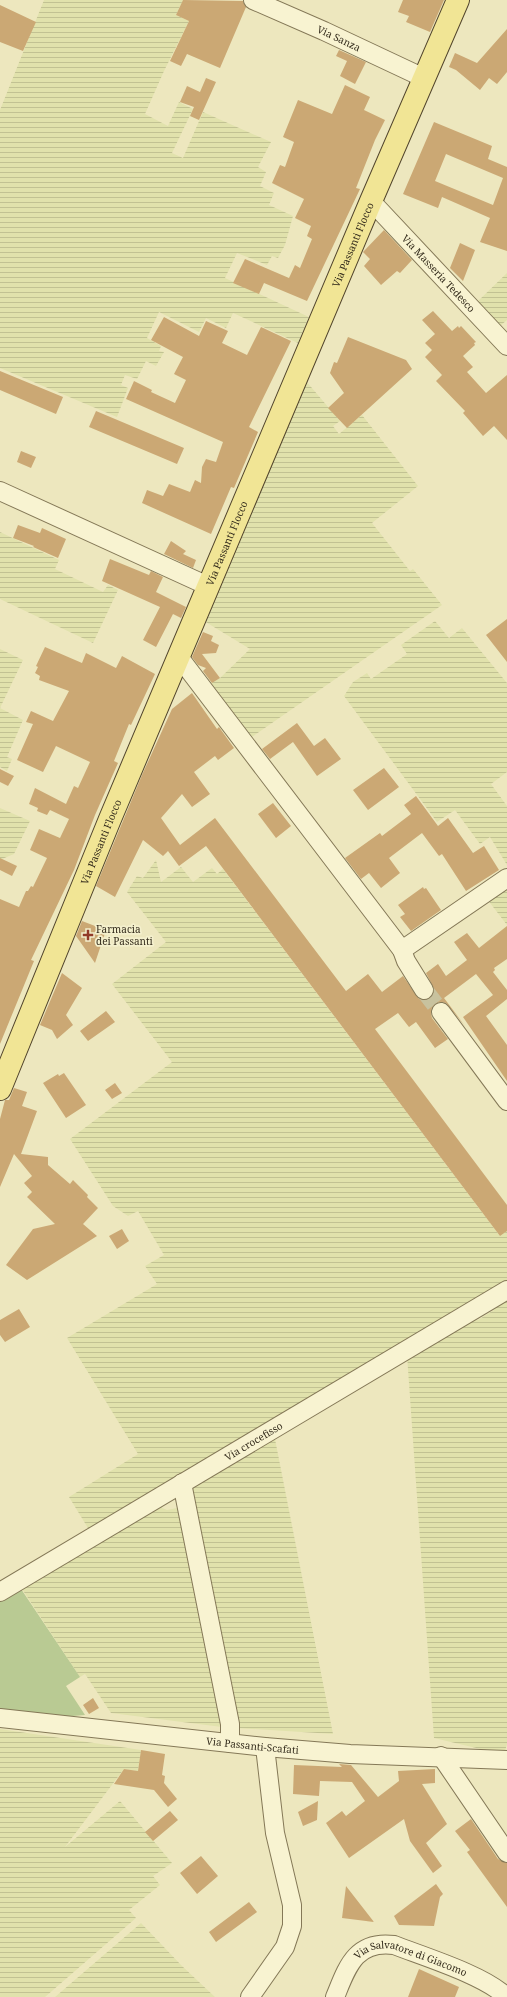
<svg xmlns="http://www.w3.org/2000/svg" width="507" height="1997" font-family="'Noto Serif',serif">
  <style>
    .farmland { fill: url(#farmland-rules) }
    .grass { fill: #b9ca93 }
    .building { fill: #cba874; fill-rule: evenodd }
    .lines { fill: none; stroke-linecap: round; stroke-linejoin: round }
    .minor-tunnel { stroke: #c8c29e; stroke-width: 18; stroke-dasharray: 18 9; stroke-linecap: butt }
    .minor-casing { stroke: #847857; stroke-width: 20 }
    .major-casing { stroke: #52452c; stroke-width: 24 }
    .minor { stroke: #f8f3d1; stroke-width: 18 }
    .major { stroke: #f1e595; stroke-width: 22 }
    .poi-dot { fill: #923b28; stroke: #f4f0cd; stroke-width: 1.5 }
    .labels { text-anchor: middle; stroke-width: 3.5; stroke-linejoin: round; paint-order: stroke }
    .street-label { font-size: 10px; fill: #342c1c; stroke: #f4f0cd }
    .poi-label { font-size: 10px; fill: #342c1c; stroke: #f4f0cd; text-anchor: start }
  </style>
  <defs>
    <pattern id="farmland-rules" width="6" height="5" patternUnits="userSpaceOnUse"><rect width="6" height="5" fill="#e1e2ac"/><path d="M0 2.5h6" fill="none" stroke="#c2c293"/></pattern>
  </defs>
  <rect width="100%" height="100%" fill="#ede7be"/>
  <!-- farmland -->
  <path class="farmland" d="M44 0H183L176 15 189 21 164 71 145 114 168 126 179 102 193 109 172 153 183 158 203 112 271 142 258 167 266 172 260 186 274 193 269 205 293 216 285 245 278 258 272 256 267 265 237 253 225 278 309 317 298 343 233 313 226 328 206 318 199 332 159 312 147 338 161 346 159 351 164 352 156 366 146 361 137 379 125 375 121 385 128 388 117 417 0 368V110Z
    M507 273V320L500 326 477 302Z
    M306 381 340 421 333 426 339 434 362 415 418 486 372 523 410 571 413 569 442 605 249 739 207 686 220 678 250 649 204 621Z
    M0 532 59 560 55 569 103 592 108 585 118 590 93 643 0 599Z
    M435 621 449 638 462 628 507 683V772L491 784 507 806V865L490 837 480 844 455 810 437 822 344 696 353 682 367 673 371 679 407 654 401 645Z
    M0 649 23 660 0 708 23 720 7 757 12 759 7 771 0 767Z
    M0 808 30 821 14 854 2 859 0 863Z
    M156 860 161 882 181 867 193 882 212 868 217 874 223 869 500 1236 507 1231V1281L91 1533 69 1497 138 1454 67 1338 157 1284 145 1266 164 1255 138 1211 128 1216 113 1206 70 1139 172 1062 112 984 166 942 127 892 137 876 143 878Z
    M507 885V925L487 899Z
    M507 1294V1744L505 1751H489L434 1738 407 1355 466 1321 478 1320 494 1310 502 1297Z
    M274 1434 333 1734 236 1728 189 1484Z
    M160 1507 167 1510 182 1507 222 1727 111 1713 85 1674 80 1677 20 1586Z
    M0 1729 141 1750 138 1771 124 1769 65 1847 120 1801 172 1863 153 1876 160 1885 129 1910 136 1918 45 1997H0Z
    M141 1923 182 1966 215 1997H55Z"/>
  <!-- grass -->
  <path class="grass" d="M19 1586 80 1677 66 1686 85 1715 60 1717 0 1709V1598Z"/>
  <!-- building -->
  <path class="building" d="M183 0 243 1 246 7 220 68 187 54 181 66 170 61 189 21 176 15Z
    M403 0H444L430 32 406 22 409 16 398 12Z
    M0 5 36 22 23 51 0 42Z
    M507 29V72L497 84 489 78 480 90 456 70 449 67 455 53 477 63Z
    M339 50 366 62 355 84 340 76 347 61 336 56Z
    M206 78 216 82 199 120 190 116 194 107 180 102 187 86 200 92Z
    M345 85 370 97 364 110 385 120 375 140 356 188 360 189 307 301 264 283 259 294 233 283 245 259 289 278 295 265 300 268 312 239 307 236 311 226 295 218 304 199 272 183 280 165 285 167 294 142 283 137 298 100 332 114Z
    M434 122 492 146 488 159 507 167V251L480 242 490 218 442 197 438 208 403 194ZM446 154 503 178 493 205 435 181Z
    M384 230 412 260 400 273 397 271 381 285 364 266 370 259 363 252Z
    M460 243 475 250 463 281 450 268Z
    M433 311 452 331 458 326 459 328 461 326 476 342 474 343 475 345 463 356 473 367 467 372 486 393 507 375V440L494 426 483 436 463 413 465 411 436 381 442 375 425 357 432 350 425 343 435 334 422 320Z
    M164 317 199 336 206 321 228 331 222 343 247 355 261 327 291 341 249 427 258 432 234 488 231 487 211 534 142 503 147 490 163 496 169 484 190 492 195 480 201 483 202 467 206 459 216 462 223 442 126 399 134 381 152 390 151 392 175 403 186 380 174 374 183 357 151 340Z
    M348 337 406 360 412 369 347 428 328 408 344 393 330 373 334 362 337 363Z
    M0 371 63 397 56 414 0 390Z
    M96 411 184 448 177 464 89 427Z
    M21 451 36 457 31 468 17 462Z
    M18 525 40 533 42 528 66 539 58 558 33 547 34 546 13 538Z
    M171 541 186 551 183 554 196 560 193 568 164 554Z
    M110 559 149 575 151 571 163 577 156 592 186 607 181 618 173 614 156 647 143 640 160 607 102 581Z
    M507 619V662L486 635Z
    M203 632 213 636 211 641 219 645 216 653 202 654 220 678 212 683 203 671 206 668 198 665 192 657Z
    M45 647 82 663 86 653 116 668 122 656 155 674 131 725 129 724 114 761 118 763 95 815 74 870 31 960 34 961 0 1044V899L19 907 26 891H28L31 886 33 887 47 858 30 850 39 829 60 838 69 819 50 810 47 815 37 811 38 808 29 804 35 788 66 804 74 786 78 788 90 762 56 746 43 772 17 760 33 724 26 722 31 711 53 721 69 691 39 680 40 676 35 673 38 667 36 666Z
    M192 693 217 729 219 727 234 748 218 760 215 756 194 772 210 794 192 807 182 794 161 818 180 845 215 818 346 991 368 974 382 992 403 976 419 999 424 1000 429 999 433 995 434 989 426 973 438 964 446 976 467 960 454 942 467 933 479 948 507 926V959L494 968 495 970 493 972 507 990V999L486 1016 507 1045V1081L463 1017 493 995 476 974 444 998 465 1026 446 1003 439 1002 432 1007 431 1013 432 1018 448 1039 435 1048 416 1022 409 1027 398 1013 375 1029 507 1205V1231L500 1236 206 846 179 866 168 851 163 856 143 840 115 897 96 886 142 775 172 709Z
    M297 723 314 746 325 738 341 759 317 776 293 742 270 759 262 749Z
    M384 768 399 787 368 810 353 790Z
    M0 769 14 776 8 786 0 782Z
    M416 796 438 826 448 818 473 853 484 846 499 870 466 891 442 854 439 856 422 833 389 858 400 873 381 888 369 873 361 879 345 858 380 833 382 836 411 814 404 805Z
    M273 803 291 826 276 838 258 814Z
    M0 858 17 866 12 876 0 870Z
    M423 887 424 889 426 888 441 910 411 931 400 917 405 914 398 905Z
    M82 921 103 929 105 933 95 963 76 936Z
    M62 973 82 988 66 1015 73 1025 57 1039 52 1030 40 1025Z
    M106 1011 115 1022 88 1041 80 1031Z
    M64 1073 86 1105 66 1118 43 1083 58 1074 59 1076Z
    M115 1083 122 1093 112 1099 105 1090Z
    M14 1088 27 1092 22 1106 37 1111 21 1154 48 1157V1165L70 1184 73 1180 88 1195 87 1197 98 1208 83 1224 97 1236 27 1280 6 1265 33 1229 55 1224 27 1197 32 1192 24 1183 32 1176 14 1154 0 1187V1119L5 1100H9Z
    M122 1229 129 1241 117 1249 109 1236Z
    M19 1309 30 1327 5 1342 0 1335V1320Z
    M93 1698 99 1708 89 1714 83 1705Z
    M141 1750 165 1754 162 1775 165 1776 164 1783 177 1799 168 1807 154 1790 114 1784 124 1769 138 1771Z
    M339 1764 351 1765 378 1797 399 1781 398 1771 435 1769V1783L422 1784 447 1824 426 1843 442 1866 433 1873 410 1841 404 1819 349 1858 326 1823 342 1811 346 1816 365 1801 352 1782 320 1781 319 1796 293 1794 294 1765 342 1767Z
    M318 1801 317 1820 303 1826 298 1812Z
    M170 1811 178 1820 153 1841 145 1832Z
    M471 1819 498 1859 507 1863V1907L467 1852 470 1850 455 1831Z
    M201 1856 218 1876 197 1894 180 1873Z
    M436 1884 443 1894 440 1897 434 1926 399 1925 394 1916Z
    M346 1886 374 1922 342 1918Z
    M249 1902 257 1912 216 1942 209 1932Z
    M419 1969 459 1987 455 1997H408Z"/>
  <g class="lines">
    <!-- minor-tunnel -->
    <path class="minor-tunnel" d="M424 990 441 1012"/>
    <!-- minor casing -->
    <g class="minor-casing">
      <g id="minor">
        <path id="s1" d="M253 0 324 31 424 78"/>
        <path id="s2" d="M371 201 507 346"/>
        <path d="M0 491 208 586"/>
        <path d="M179 657 402 950 507 878"/>
        <path d="M402 950 406 961 424 990"/>
        <path d="M441 1012 507 1101"/>
        <path d="M182 1483 230 1724V1743"/>
        <path id="s3" d="M0 1592 507 1290"/>
        <path id="s4" d="M0 1718 265 1747 350 1754 507 1760"/>
        <path d="M441 1756 507 1853"/>
        <path d="M250 1997 285 1947 292 1926V1905L275 1833 265 1747"/>
        <path id="s5" d="M335 1997C347 1968 355 1940 394 1945 422 1956 487 1976 506 1997"/>
      </g>
    </g>
    <!-- major casing -->
    <g class="major-casing">
      <g id="major">
        <path id="s6" d="M0 1089 110 819 371 201 458 0"/>
      </g>
    </g>
    <!-- minor -->
    <use href="#minor" class="minor"/>
    <!-- major -->
    <use href="#major" class="major"/>
  </g>
  <!-- markers -->
  <path class="poi-dot" d="M86 929h4v4h4v4h-4v4h-4v-4h-4v-4h4z"/>
  <g class="labels">
    <!-- street labels -->
    <g class="street-label">
      <text dy="4" stroke="none"><textPath href="#s1" startOffset="94">Via Sanza</textPath></text>
      <text dy="4" stroke="none"><textPath href="#s6" startOffset="915">Via Passanti Flocco</textPath></text>
      <text dy="4" stroke="none"><textPath href="#s2" startOffset="99">Via Masseria Tedesco</textPath></text>
      <text dy="4" stroke="none"><textPath href="#s6" startOffset="591">Via Passanti Flocco</textPath></text>
      <text dy="4" stroke="none"><textPath href="#s6" startOffset="267">Via Passanti Flocco</textPath></text>
      <text dy="4" stroke="none"><textPath href="#s3" startOffset="295">Via crocefisso</textPath></text>
      <text dy="4" stroke="none"><textPath href="#s4" startOffset="254">Via Passanti-Scafati</textPath></text>
      <text dy="4" stroke="none"><textPath href="#s5" startOffset="105">Via Salvatore di Giacomo</textPath></text>
    </g>
    <!-- poi labels -->
    <g class="poi-label">
      <text x="96" y="933">Farmacia<tspan x="96" dy="12">dei Passanti</tspan></text>
    </g>
  </g>
</svg>
